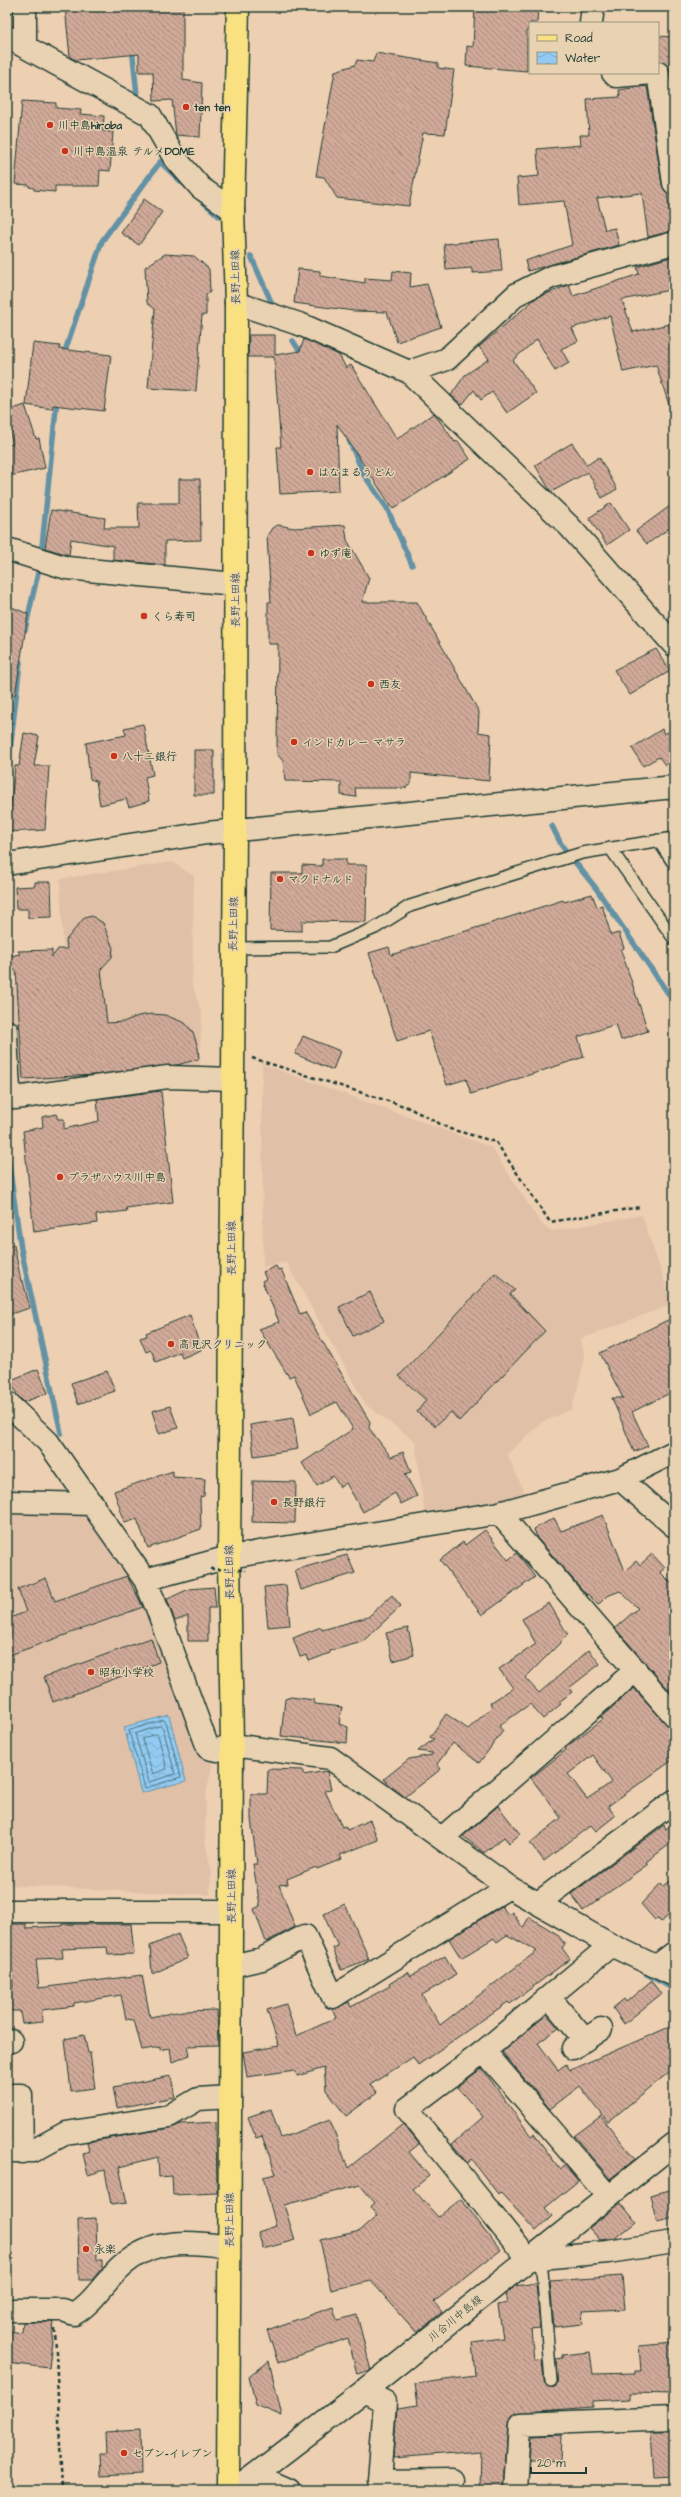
<svg xmlns="http://www.w3.org/2000/svg" width="681" height="2497" font-family="'Architects Daughter','Klee One',sans-serif">
  <style>
    .built { fill: #e0c1a8 }
    .water { fill: url(#water-waves); stroke: #6492a5 }
    .lines { fill: none; stroke-linecap: round; stroke-linejoin: round }
    .shore { stroke: #4d7580; stroke-width: 1 }
    .stream { stroke: #6492a5; stroke-width: 5.5 }
    .building { fill: url(#building-back-hatch); stroke: #1f3d34; fill-rule: evenodd }
    .service-casing { stroke: #1f3d34; stroke-width: 14 }
    .minor-casing { stroke: #1f3d34; stroke-width: 25 }
    .tertiary-casing { stroke: #1f3d34; stroke-width: 25 }
    .secondary-casing { stroke: #1f3d34; stroke-width: 25 }
    .primary-casing { stroke: #1f3d34; stroke-width: 25 }
    .path { stroke: #1f3d34; stroke-width: 2.5; stroke-dasharray: 4 3; stroke-linecap: butt }
    .service { stroke: #e9d2b2; stroke-width: 11 }
    .minor { stroke: #e9d2b2; stroke-width: 22 }
    .tertiary { stroke: #e9d2b2; stroke-width: 22 }
    .secondary { stroke: #e9d2b2; stroke-width: 22 }
    .primary { stroke: #f9e181; stroke-width: 22 }
    .path-bridge { stroke: #1f3d34; stroke-width: 2.5; stroke-dasharray: 4 3; stroke-linecap: butt }
    .poi-dot { fill: #c8321e; stroke: #e9d2b2; stroke-width: 1.5 }
    .labels { text-anchor: middle; stroke-width: 3; stroke-linejoin: round; paint-order: stroke }
    .poi-label { font-size: 11px; font-weight: bold; fill: #1f3d34; stroke: #e9d2b2; text-anchor: start }
    .street-label { font-size: 11px; fill: #1f3d34; stroke: #e9d2b2 }
  </style>
  <defs>
    <pattern id="water-waves" width="16" height="10" patternUnits="userSpaceOnUse"><rect width="16" height="10" fill="#92caf1"/><path d="M0 5q4-4 8 0t8 0" fill="none" stroke="#7daecf"/></pattern>
    <pattern id="building-back-hatch" width="6" height="6" patternUnits="userSpaceOnUse"><rect width="6" height="6" fill="#d0a998"/><path d="M-1 5l2 2M0 0l6 6M5-1l2 2" fill="none" stroke="#a88b7d"/></pattern>
  </defs>
  <rect width="100%" height="100%" fill="#edcfb2"/>
  <filter id="ink" filterUnits="userSpaceOnUse"><feTurbulence type="fractalNoise" baseFrequency=".025" numOctaves="2"/><feDisplacementMap in="SourceGraphic" scale="8" xChannelSelector="R" yChannelSelector="G"/><feConvolveMatrix kernelMatrix="1 2 1 2 8 2 1 2 1" color-interpolation-filters="sRGB"/></filter>
  <g filter="url(#ink)">
    <!-- built -->
    <path class="built" d="M172 862 194 876 192 984 202 1014 199 1072 19 1091 11 987 65 984 60 879Z
      M262 1064 491 1147 542 1225 553 1231 642 1215 672 1304 581 1339 585 1358 572 1409 541 1423 507 1454 526 1495 425 1515 415 1441 366 1405 286 1262 263 1267Z
      M7 1507 88 1509 145 1592 214 1755 206 1795 205 1840 211 1870 210 1895 7 1885Z"/>
    <!-- water -->
    <path class="water" d="M169 1715 186 1781 141 1793 124 1727Z"/>
    <g class="lines">
      <!-- shore -->
      <path class="shore" d="M164 1720 166 1722 181 1777 145 1788 129 1731Z
        M160 1726 163 1728 175 1774 149 1782 135 1734Z
        M156 1734 158 1735 167 1769 153 1774 142 1739Z"/>
      <!-- stream -->
      <path class="stream" d="M132 47 137 95
        M201 200 219 216
        M251 256 273 306
        M293 341 304 357
        M63 357 102 241 160 162 186 186
        M349 440 364 475 387 508 412 565
        M41 556 57 399
        M25 630 40 564
        M7 777 20 662
        M552 826 562 846 595 887 674 1002
        M7 1150 21 1249 61 1433
        M645 1973 674 1989"/>
    </g>
    <!-- building -->
    <path class="building" d="M65 7H183V80L202 83 200 137 176 135 172 100 154 101 153 72H139V54L76 60 70 57Z
      M475 7 538 9 537 23H530V30H527V71L466 66 467 46 473 47Z
      M658 36 674 37V96L668 66 658 61Z
      M376 53 438 63V68L454 70 445 134 423 133 409 206 337 198 324 177 316 176 335 71 355 65 357 60 373 62Z
      M647 86 662 185 667 193 672 231 648 237 642 193 597 198 605 230 615 228 619 245 528 271 525 261 572 245 564 201 519 205 517 178 539 176 537 149 581 145 580 135H589L587 99 620 97 619 90Z
      M22 101 56 103V108L81 110 80 114 104 116 103 131 113 132 110 171 100 170 99 186H55V192L34 190V188L29 187V185L15 184Z
      M144 199 162 212 139 245 121 233Z
      M499 239 502 271 473 273 471 268 446 270 444 244Z
      M165 254 194 256 209 269 210 292 206 295V315H202L196 391 148 388 155 309 147 303 145 267Z
      M674 256V289L622 300 633 332 674 323V340L669 342 674 358V411H671L656 365 623 372 610 316 572 328 578 341 561 349 569 363 555 371 537 339 513 360 536 393 507 413 492 392 481 400 474 390 462 405 451 395 465 375 489 359 479 347 536 298 569 285 573 296 639 274 637 267Z
      M298 269 320 271V276L365 283V278L392 280 393 271 411 273 410 287 427 284 441 327 397 342 387 312 354 311 294 303Z
      M249 335H275V355L300 351 304 339 339 355 346 368 351 365 397 439 434 413 455 442 458 441 470 459 393 509 337 424 339 491 280 494 277 447H281L274 357H248Z
      M33 343 60 346 59 349 111 355 104 411 53 405 52 409 26 405Z
      M25 405 36 439 39 438 45 468 10 476 7 445 13 444 7 425V411Z
      M572 443 587 465 599 457 617 489 602 498 588 472 551 492 535 465Z
      M179 479H200L201 540 165 541V565L113 560V546L71 539 69 555 45 548 51 510 105 518 104 528H139L138 503H179Z
      M611 503 629 530 607 545 589 518Z
      M674 503V525L647 544 636 531Z
      M278 525 294 528 345 525 347 540 369 578 362 602H417L479 712 478 732 491 734 489 781 411 773V784L405 788H355L356 797 341 795V782L285 781 283 761 277 754 278 644H268V602H271L267 536 272 528Z
      M7 605 28 614 15 695 7 694Z
      M656 649 670 671 630 695 614 670Z
      M143 724 153 775 145 777 149 801 129 807 126 799 100 805 96 781 90 779 86 743 126 735 124 728Z
      M662 729 664 734 674 729V759L665 765 659 757 643 766 632 748Z
      M24 733 39 736 34 766H49L45 830 8 832 15 766H19Z
      M194 750H214V795H194Z
      M322 859H346V865H367L366 922 302 921V931L270 930 271 873H302V865L322 866Z
      M35 882H51L52 917 28 918V909H16L15 887 35 886Z
      M592 894 597 907 602 905 611 935 619 933 624 948 621 950 648 1031 621 1040 616 1024 578 1037 584 1057 471 1094 466 1079 447 1085 429 1031 397 1041 369 953 389 947 391 955 563 900 564 902Z
      M92 916 103 923 113 948 112 957 101 969 107 1023 123 1022 138 1016 152 1014 165 1015 185 1023 193 1032 198 1048 199 1059 177 1065 94 1075 23 1079 16 970H10V956L20 954 18 951 52 950V957L58 949H67L66 940 84 918Z
      M303 1036 340 1051 333 1070 295 1054Z
      M161 1091 173 1202 126 1208 127 1211 96 1215 97 1223 34 1232 23 1131 43 1127 42 1117 56 1114 58 1119H64V1129L99 1121 97 1099Z
      M7 1245H14L21 1281H23L30 1308 7 1315Z
      M276 1266 278 1270 281 1269 300 1314 305 1312 370 1422 369 1428 391 1457 403 1452 411 1472 405 1474 417 1496 401 1504 395 1493 363 1512 346 1483 340 1487 333 1476 317 1486 302 1463 353 1429 337 1402 311 1414 294 1375 289 1377 259 1329 279 1322 262 1281 266 1279 263 1272Z
      M495 1273 515 1290 510 1294 545 1331 459 1421 451 1412 435 1426 417 1412 426 1400 399 1376Z
      M370 1292 384 1321 353 1336 339 1307Z
      M190 1315 201 1350 182 1358 180 1352 156 1362 151 1350 146 1352 140 1338 147 1336 146 1333Z
      M674 1317V1391L632 1412 648 1446 634 1452 612 1398H623L600 1353Z
      M38 1369 48 1393 24 1402 17 1395 11 1380Z
      M107 1371 115 1391 78 1404 71 1383Z
      M170 1406 178 1428 159 1434 152 1411Z
      M293 1418 298 1449 254 1456 250 1425Z
      M173 1471V1477L205 1479 204 1496 200 1497 201 1529 148 1548 137 1519 125 1523 114 1491Z
      M253 1481 296 1482 295 1523 252 1522Z
      M603 1515 625 1571 636 1561 640 1565 652 1554 665 1568 660 1572 674 1586V1696L615 1628 638 1608 620 1591 607 1596 598 1605 588 1594 587 1595 537 1538 534 1529 554 1518 561 1531Z
      M485 1530 508 1560 517 1553 535 1577 482 1615 440 1560 463 1542 465 1545Z
      M347 1555 355 1573 301 1590 295 1570Z
      M127 1576 143 1607 7 1656V1619L26 1612 18 1589 46 1578 55 1601Z
      M286 1585 290 1625 268 1627 264 1587Z
      M214 1587 216 1608H208V1641H188V1616L175 1621 167 1599 189 1589Z
      M392 1595 401 1606 362 1642 330 1651V1653L309 1661 307 1655 300 1657 293 1638 321 1627 322 1630 368 1617Z
      M549 1603 568 1635 525 1678 539 1693 589 1650 600 1664 569 1688 572 1692 559 1702 561 1704 543 1719 530 1704 499 1726 503 1731 479 1763 453 1743 437 1764 441 1769 405 1797 389 1785 384 1779 409 1759 432 1755V1753L418 1751 434 1739 430 1737 446 1714 468 1729 492 1707 490 1703 513 1688 499 1669 536 1644 522 1619Z
      M408 1628 414 1655 393 1661 386 1633Z
      M151 1638 159 1662 53 1702 44 1677Z
      M634 1688 665 1723 674 1727V1759L608 1806 615 1816 596 1831 591 1825 544 1861 530 1843 561 1818 531 1778 566 1750 565 1748 603 1719 601 1717ZM593 1755 612 1782 587 1799 568 1774Z
      M291 1697 314 1700 315 1704 342 1707 339 1724 348 1727 347 1743 281 1736 285 1699Z
      M268 1769 303 1770V1775L327 1771 331 1790 325 1791 342 1827 345 1826 347 1830 370 1820 378 1840 340 1855 342 1859 317 1869 316 1867 287 1879 288 1884 279 1885 295 1927 266 1942 254 1909 260 1906 253 1864H257L251 1819V1794H267Z
      M498 1806 520 1834 509 1843 504 1837 484 1853 463 1836Z
      M674 1823V1841L646 1862 648 1864 583 1911 571 1894 664 1825 666 1829Z
      M674 1878V1911L661 1922 658 1919 655 1920 641 1904 661 1883 664 1886Z
      M345 1904 369 1959 341 1970 333 1948 338 1946 323 1914Z
      M502 1906 508 1915 512 1912 523 1928 529 1917 557 1934 565 1944 562 1948 570 1959 510 2004 508 2002 418 2065 413 2057 370 2085 377 2093 346 2116 326 2090 324 2068 297 2076 295 2070 247 2077 243 2052 279 2046 267 2010 286 2004 296 2036 336 2018 332 2009 349 2002 351 2007 390 1986 389 1984 408 1972 411 1976 445 1956 456 1975 422 1995 440 2025 537 1951 507 1935 497 1942 494 1938 461 1958 449 1939Z
      M8 1924H26V1928L62 1926V1924H131L134 1954 108 1955 107 1947 62 1949 63 1958 36 1959 39 1988 142 1975 150 2017 182 2011 217 2010 218 2045 188 2046 190 2055 172 2062 170 2048 160 2050V2047L142 2050 134 2020 126 2019 121 1995 74 2003V2006L42 2010 43 2022 22 2024 20 2011H7V1987H13Z
      M178 1934 188 1958 152 1974 150 1946Z
      M651 1981 661 1994 624 2024 613 2008 624 1999 626 2002Z
      M547 2014 559 2028 538 2043 558 2070 566 2064 570 2070 674 2025V2068L608 2122 580 2086 550 2109 502 2052Z
      M84 2035 88 2053H90L95 2088 71 2091 65 2039Z
      M482 2068 531 2136 534 2134 560 2169 565 2165 578 2181 545 2208 552 2216 536 2231 500 2192 498 2194 471 2159 467 2163 452 2144 483 2117 457 2087Z
      M171 2076 175 2097 117 2108 113 2087Z
      M271 2109 281 2138 330 2120 348 2168 403 2124 419 2144 409 2152 429 2176 413 2189 438 2217 461 2199 500 2250 434 2302 442 2312 417 2333 371 2281 331 2290 320 2240 360 2231 377 2216 370 2207 375 2203 360 2185 284 2205 295 2240 263 2249 258 2232 276 2226 263 2177 276 2174 262 2136 256 2138 248 2117Z
      M601 2116 635 2159 610 2179 574 2136Z
      M216 2122 217 2193 173 2195 172 2176 159 2177 158 2157 119 2167 127 2203 111 2205 105 2170 88 2175 83 2154 89 2152 87 2142 171 2128 181 2124Z
      M674 2189V2218L657 2222 650 2195Z
      M621 2203 636 2222 616 2238 600 2240 589 2228Z
      M96 2218 97 2260H102V2268L92 2280H79L78 2219Z
      M622 2276 625 2309 582 2311 583 2324 554 2327 550 2281Z
      M536 2283 540 2328 531 2329 534 2361 542 2360 544 2382 548 2387H555L557 2384 556 2359 562 2358V2355L590 2352 593 2374 635 2373V2371H641L639 2346 674 2343V2394L630 2393V2399L593 2401V2407L514 2413 508 2423 504 2489H480L481 2451 393 2458 397 2408 418 2405 415 2384 475 2376 472 2342 503 2338 498 2305 507 2303 505 2294 516 2286Z
      M333 2307 337 2320 357 2315 371 2370 357 2374 348 2338 278 2363 267 2330Z
      M23 2322H54L49 2368 7 2363 10 2331 22 2333Z
      M269 2361 282 2416 256 2405 249 2377Z
      M140 2430 141 2474 101 2476 100 2454H106L105 2432Z
      M651 2431H674V2477L654 2478Z
      M561 2435 560 2461 530 2460 532 2436Z"/>
    <g class="lines">
      <!-- service casing -->
      <g class="service-casing">
        <path id="service" d="M658 840 674 864
          M610 848 674 939
          M233 948 330 947 375 928 410 906 582 853 674 838
          M7 1027H11L15 1098H10
          M541 2258 551 2381"/>
      </g>
      <!-- minor casing -->
      <g class="minor-casing">
        <path id="minor" d="M25 7V47
          M591 23 593 7
          M7 37 150 115 174 157 201 188 233 210
          M613 73 616 76 653 73
          M658 73 674 183
          M236 303 302 325 409 372 447 359 517 294 551 277 674 243
          M409 372 569 526 674 645
          M7 549 67 568 235 584
          M15 1098 168 1077 232 1079
          M7 1403 48 1442 145 1580 157 1608 208 1748 217 1750 232 1745 330 1758 509 1887 611 1945 674 1975
          M620 1479 674 1526
          M7 1502 93 1504
          M499 1513 674 1715
          M145 1580 229 1557 499 1513 620 1479 674 1452
          M442 1838 636 1670
          M538 1903 674 1801
          M7 1911H230
          M611 1945 484 2051 407 2109 528 2259 608 2252 674 2242
          M231 1966 262 1959 305 1936 333 1997 509 1887
          M657 1966 674 1953
          M549 1997 585 2040
          M7 2041H11
          M573 2048 601 2029
          M484 2051 607 2195
          M7 2095H21L22 2152
          M7 2151H33L66 2133 169 2116 198 2099 230 2097
          M7 2310H63L74 2314C90 2305 100 2289 113 2275 146 2238 183 2240 229 2247
          M364 2391 385 2402 379 2481 452 2480
          M255 2475 289 2490
          M516 2490 520 2424 674 2418"/>
      </g>
      <!-- tertiary casing -->
      <g class="tertiary-casing">
        <path id="tertiary" d="M7 864 207 833 674 787"/>
      </g>
      <!-- secondary casing -->
      <g class="secondary-casing">
        <path id="secondary" d="M235 2490 364 2391 674 2144"/>
      </g>
      <!-- primary casing -->
      <g class="primary-casing">
        <path id="primary" d="M228 2490 232 1745 229 1557 235 831 236 303 233 210 238 7"/>
      </g>
      <!-- path -->
      <path class="path" d="M252 1058 407 1107 450 1129 496 1142 550 1222 640 1207
        M55 2329 62 2490"/>
      <!-- service -->
      <use href="#service" class="service"/>
      <!-- minor -->
      <use href="#minor" class="minor"/>
      <!-- tertiary -->
      <use href="#tertiary" class="tertiary"/>
      <!-- secondary -->
      <use href="#secondary" class="secondary"/>
      <!-- primary -->
      <use href="#primary" class="primary"/>
      <!-- path-bridge -->
      <path class="path-bridge" d="M210 1569 246 1570"/>
    </g>
  </g>
  <!-- markers -->
  <g class="poi-dot">
    <circle cx="186" cy="107" r="4"/>
    <circle cx="50" cy="125" r="4"/>
    <circle cx="65" cy="151" r="4"/>
    <circle cx="310" cy="472" r="4"/>
    <circle cx="311" cy="553" r="4"/>
    <circle cx="144" cy="616" r="4"/>
    <circle cx="371" cy="684" r="4"/>
    <circle cx="294" cy="742" r="4"/>
    <circle cx="114" cy="756" r="4"/>
    <circle cx="280" cy="879" r="4"/>
    <circle cx="60" cy="1177" r="4"/>
    <circle cx="171" cy="1344" r="4"/>
    <circle cx="274" cy="1502" r="4"/>
    <circle cx="91" cy="1672" r="4"/>
    <circle cx="86" cy="2249" r="4"/>
    <circle cx="124" cy="2453" r="4"/>
  </g>
  <g class="labels">
    <!-- poi labels -->
    <g class="poi-label">
      <text x="194" y="111">ten ten</text>
      <text x="58" y="129">川中島hiroba</text>
      <text x="73" y="155">川中島温泉 テルメDOME</text>
      <text x="318" y="476">はなまるうどん</text>
      <text x="319" y="557">ゆず庵</text>
      <text x="152" y="620">くら寿司</text>
      <text x="379" y="688">西友</text>
      <text x="302" y="746">インドカレー マサラ</text>
      <text x="122" y="760">八十二銀行</text>
      <text x="288" y="883">マクドナルド</text>
      <text x="68" y="1181">プラザハウス川中島</text>
      <text x="179" y="1348">高見沢クリニック</text>
      <text x="282" y="1506">長野銀行</text>
      <text x="99" y="1676">昭和小学校</text>
      <text x="94" y="2253">永楽</text>
      <text x="132" y="2457">セブン-イレブン</text>
    </g>
    <!-- street labels -->
    <g class="street-label">
      <text transform="translate(235 277) rotate(-91)" y="4">長野上田線</text>
      <text transform="translate(235 600) rotate(-90)" y="4">長野上田線</text>
      <text transform="translate(233 924) rotate(-89)" y="4">長野上田線</text>
      <text transform="translate(231 1248) rotate(-90)" y="4">長野上田線</text>
      <text transform="translate(229 1572) rotate(-91)" y="4">長野上田線</text>
      <text transform="translate(231 1896) rotate(-90)" y="4">長野上田線</text>
      <text transform="translate(229 2220) rotate(-90)" y="4">長野上田線</text>
      <text transform="translate(455 2318) rotate(-39)" y="4">川合川中島線</text>
    </g>
  </g>
  <!-- margin -->
  <rect width="681" height="2497" fill="none" stroke="#e9d2b2" stroke-width="24"/>
  <rect x="12" y="12" width="657" height="2473" fill="none" stroke="#1f3d34" stroke-width="1.5" filter="url(#ink)"/>
  <!-- legend -->
  <rect x="529" y="22" width="130" height="52" fill="#e9d2b2" stroke="#989680"/>
  <rect x="537" y="35" width="20" height="6" fill="#f9e181" stroke="#989680"/>
  <text x="565" y="42" font-size="12" fill="#1f3d34">Road</text>
  <rect x="537" y="52" width="20" height="12" fill="url(#water-waves)" stroke="#989680"/>
  <text x="565" y="62" font-size="12" fill="#1f3d34">Water</text>
  <!-- scale -->
  <path d="M531 2467v6h55v-6" fill="none" stroke="#1f3d34" stroke-width="2"/>
  <text x="537" y="2467" font-size="12" fill="#1f3d34" stroke="#e9d2b2" stroke-width="3" paint-order="stroke">20 m</text>
</svg>
